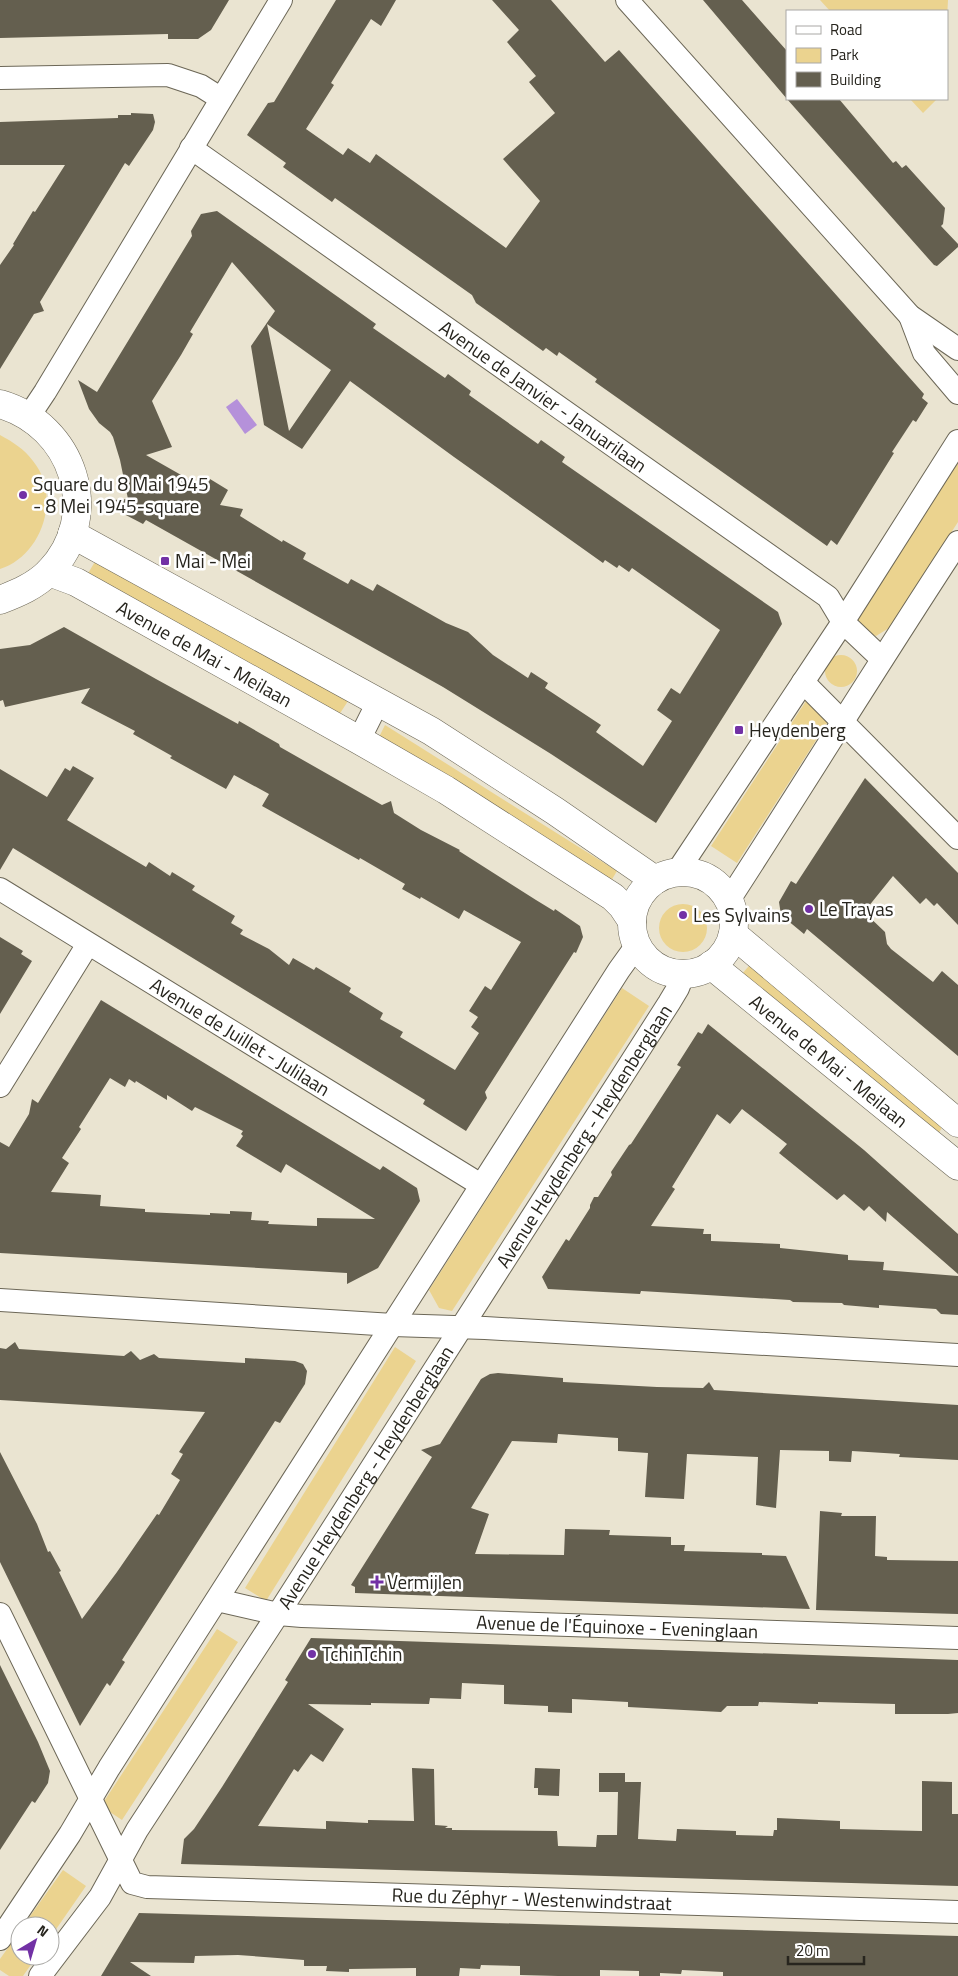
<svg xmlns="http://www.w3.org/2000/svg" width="958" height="1976" font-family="'Titillium Web',sans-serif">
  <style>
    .green { fill: #ebd38f }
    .water { fill: #b591da }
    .building { fill: #645f4f; fill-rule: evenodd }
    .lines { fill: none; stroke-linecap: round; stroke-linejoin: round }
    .minor-casing { stroke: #6c6757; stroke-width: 24 }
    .tertiary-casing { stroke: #6c6757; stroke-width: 29 }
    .minor { stroke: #fff; stroke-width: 22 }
    .tertiary { stroke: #fff; stroke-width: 28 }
    .poi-dot { fill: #7231a5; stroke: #fff; stroke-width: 2 }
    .labels { text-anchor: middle; stroke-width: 5; stroke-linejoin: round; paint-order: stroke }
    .street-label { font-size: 19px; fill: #27251e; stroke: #fff }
    .poi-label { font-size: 19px; fill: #27251e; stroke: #fff; text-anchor: start }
  </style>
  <rect width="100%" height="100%" fill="#eae4d1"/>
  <!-- green -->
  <path class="green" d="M820 0H948L947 19V11H830Z
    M910 99H937L923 113Z
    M0 435C13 442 24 449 33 461 62 496 42 556 0 569Z
    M958 457V522L889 628 876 636C865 633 861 629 857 618Z
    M96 560 348 701 337 718 87 575Z
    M825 671a16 16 0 1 1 32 0a16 16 0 1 1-32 0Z
    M806 701 831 717 737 863 711 846Z
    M385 725 617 871 608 886 378 739Z
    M659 928a24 24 0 1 1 48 0a24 24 0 1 1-48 0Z
    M755 959 945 1122 936 1138 741 975Z
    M622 988 649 1006 452 1311 439 1308 429 1290Z
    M395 1347 416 1361 266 1601 245 1588Z
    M217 1629 238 1642 122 1820 101 1806Z
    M63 1870 86 1886 50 1938V1926H23Z
    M20 1931V1956H37L23 1976H9L0 1970V1959Z"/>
  <!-- water -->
  <path class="water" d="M237 399 257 425 245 434 226 407Z"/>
  <!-- building -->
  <path class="building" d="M0 0H229L211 30 198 39H168V34L0 38Z
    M336 0H396L381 26 371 19 331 83 334 85 306 129 343 155 348 148 370 163 376 154 506 248 540 201 503 159 555 113 529 82 536 76 507 42 519 30 492 0H551L605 62 619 50 924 394 922 398 928 403 916 422 913 420 892 452 894 453 837 545 831 540 827 546 595 382 597 379 559 352 557 356 546 348 543 351 476 303 472 295 335 198 332 202 283 167 286 163 247 135 268 103 274 102Z
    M703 0H742L787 51V99Z
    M787 99H839L893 163 896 161 902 168 906 165 945 208 943 224 941 226 958 244V247L937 266 934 265Z
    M131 113 153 114 155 122 153 130 129 166 125 163 40 302 44 311 34 314 0 369V265L14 245 13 244 33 211 35 212 65 165H0V122L118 118V115H131Z
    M217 211 376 324 373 328 445 378 448 374 471 391 469 395 538 444 541 440 565 457 562 462 778 612 782 624 656 823 551 754 443 687 146 520 143 524 99 501 128 499 120 460 113 437 110 432 99 423 89 409 78 380 97 392 192 236 191 231 201 214ZM232 262 275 311 251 346 264 425 302 449 350 381 454 457 603 563 605 560 617 568 619 565 629 572 632 568 720 630 680 694 671 688 657 710 672 721 643 766 596 732 601 725 545 688 548 683 531 672 528 678 493 655 468 632 446 623 377 584 373 591 351 579 348 584 303 559 306 553 283 540 282 542 240 516 243 509 220 505 228 490 210 479 204 488 146 455 172 447 152 401 181 355 193 334 190 332ZM267 324 331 370 289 431Z
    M64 627 156 679 238 724 239 721 279 744 280 747 382 805 391 801 394 813 421 830 460 850 459 851 536 900 554 911 555 909 580 926 583 937 576 953 574 952 485 1092 487 1098 466 1131 423 1104 425 1100 13 848 0 870V769L47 797 65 768 70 771 73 766 94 778 67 820 146 867 149 862 170 876 172 872 195 886 192 890 235 916 231 923 243 930 240 934 269 949 289 965 293 958 314 970 316 967 351 988 349 992 383 1013 380 1019 403 1032 400 1037 455 1070 479 1033 471 1027 478 1017 469 1011 485 986 491 990 521 942 464 910 459 919 421 897 420 899 402 889 405 884 360 858 359 860 262 806 269 794 234 775 226 789 170 758 172 756 133 734 135 731 81 703 90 688 5 707 3 700 0 701V649L30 645Z
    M865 778 958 873V925L937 903 934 906 926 898 920 904 893 876 864 912 885 932 887 944 891 949 933 982 942 971 958 985V1056L807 929 804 934 781 915 779 902 791 881 796 884Z
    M0 937 23 951 21 954 32 961 0 1014Z
    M101 1000 380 1170 383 1166 417 1188 420 1201 378 1268 347 1284V1273L0 1253V1142L9 1147 29 1114 32 1099 38 1103ZM110 1078 125 1087 129 1079 135 1083 136 1081 167 1100V1095L192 1111 195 1107 243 1131 241 1134 243 1136 236 1146 281 1173 286 1164 375 1219 317 1218V1226L268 1224 269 1221 251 1220 252 1212 230 1211V1214L210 1213V1215L145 1212V1209L100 1206 101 1195 51 1192 69 1163 62 1158 81 1129 79 1127Z
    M708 1024 864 1150 958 1234V1274L887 1212 886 1222 869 1206 864 1211 844 1194 837 1200 779 1153 787 1144 742 1109 730 1124 717 1114 672 1187 675 1189 651 1226 704 1229 703 1234H711V1241L780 1244V1248L848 1255V1260L884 1262 883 1270 958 1276V1315L941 1314 936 1309 879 1305V1308L844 1305 842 1303 793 1302 790 1300 641 1291 640 1294 548 1289 542 1277 566 1239 569 1241 590 1208V1205L594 1197H598L612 1175 611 1172 629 1145 631 1144 681 1067 677 1065 698 1032 702 1034Z
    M15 1342 19 1349 124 1356 131 1351 140 1360 154 1354 159 1358 245 1363V1358L295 1361 303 1364 307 1371 305 1384 280 1423 275 1421 259 1446 122 1660 125 1662 110 1686 107 1683 80 1726 0 1562V1452L37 1524 48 1552 50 1551 61 1571 59 1572 82 1619 117 1572 157 1514 159 1515 180 1480 171 1474 183 1454 179 1452 205 1412 0 1400V1348L6 1349Z
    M498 1373 563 1378V1382L657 1387 703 1388 709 1382 714 1390 958 1405V1460L899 1457 900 1454 852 1451 851 1462 829 1461V1451L780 1450 776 1508 756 1505 758 1457 687 1454 684 1499 645 1497 648 1453 618 1451V1438L558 1434 557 1443 512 1441 471 1508 489 1514 475 1554 564 1555 565 1529 610 1530 609 1535 671 1537V1545H685L684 1551 762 1553V1555L786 1556 810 1609 355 1593V1587L351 1585 432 1457 421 1450 440 1444 481 1379 490 1374Z
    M820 1511 842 1513 841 1516H876L875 1556 887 1557V1560L958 1561V1614L816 1610Z
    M311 1638 958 1660V1713L948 1714H895V1704L818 1702V1704L759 1702 758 1706H727L721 1712 628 1707V1702L572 1699V1713L548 1712V1706L504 1704V1685L462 1683 461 1699 430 1698 429 1704 371 1703V1705L308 1704 344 1729 323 1762 311 1754 298 1772 294 1769 258 1826 326 1829V1821L368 1823V1820L414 1821 412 1768 434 1769 435 1825 448 1826 445 1828H452V1830L557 1831 558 1846 596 1847 597 1835H617L618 1792H599V1773H625V1782H641L638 1839 676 1841 677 1829 736 1831V1835L773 1836 774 1830H777V1818L840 1821V1829L922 1831V1781L952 1782V1814H958V1886L181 1864 184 1839 194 1829 222 1787 288 1682 285 1680Z
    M0 1665 38 1742 50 1771 48 1783 35 1803 32 1801 0 1850Z
    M535 1768 560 1769 559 1796 538 1795V1788H534Z
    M139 1913 958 1936V1976H723V1972L682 1970 681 1974 660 1973V1976H639V1971L600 1970V1976H558L520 1975V1966L481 1965 480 1969 460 1968 459 1976H416V1968L349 1969V1972L326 1971 327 1966H304V1960L238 1955 195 1956 194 1963 130 1962 151 1976H101Z"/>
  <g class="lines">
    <!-- minor casing -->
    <g class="minor-casing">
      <g id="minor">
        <path d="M627 0 910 316 958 349"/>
        <path d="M0 78 168 75 201 86 220 98"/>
        <path id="s1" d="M191 148 828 597 843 622 882 659"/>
        <path d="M910 316 924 353 958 393"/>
        <path d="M29 416 45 392 281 0"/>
        <path d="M803 682 958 838"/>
        <path d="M359 740 378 702"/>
        <path d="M677 872 843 622 958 441"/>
        <path id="s2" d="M0 889 481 1185"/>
        <path d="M729 900C806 781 880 661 958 542"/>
        <path d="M0 1086 88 944"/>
        <path d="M0 1300 393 1325 485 1328 958 1355"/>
        <path id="s3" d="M217 1600 278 1614 302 1616 958 1638"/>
        <path id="s4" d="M0 1614 132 1883 147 1887 958 1912"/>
        <path d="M0 1939 70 1834 109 1768 619 970 637 945"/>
        <path id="s5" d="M40 1976 100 1897 137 1830 278 1614 669 1003 678 988 684 973"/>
      </g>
    </g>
    <!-- tertiary casing -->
    <g class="tertiary-casing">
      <g id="tertiary">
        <path d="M0 404C73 425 104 515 49 572 35 586 18 593 0 600"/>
        <path d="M72 534 431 731 555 811 655 880"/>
        <path id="s6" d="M49 572 76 582 359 740 446 790 613 897 622 906 632 921"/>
        <circle cx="683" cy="923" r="51"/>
        <path d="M733 934 958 1123"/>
        <path id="s7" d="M711 965 958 1166"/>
      </g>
    </g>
    <!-- minor -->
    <use href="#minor" class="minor"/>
    <!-- tertiary -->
    <use href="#tertiary" class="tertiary"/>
  </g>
  <!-- markers -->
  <g class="poi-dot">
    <circle cx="23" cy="495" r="5"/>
    <rect x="160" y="556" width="10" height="10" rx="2.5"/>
    <rect x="734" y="725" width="10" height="10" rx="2.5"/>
    <circle cx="809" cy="909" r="5"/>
    <circle cx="683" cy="915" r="5"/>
    <path d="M374.5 1574.5h5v5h5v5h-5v5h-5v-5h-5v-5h5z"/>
    <circle cx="312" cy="1654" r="5"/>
  </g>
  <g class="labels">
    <!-- street labels -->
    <g class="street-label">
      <text dy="7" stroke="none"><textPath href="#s1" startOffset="431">Avenue de Janvier - Januarilaan</textPath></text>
      <text dy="7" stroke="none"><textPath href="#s6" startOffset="176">Avenue de Mai - Meilaan</textPath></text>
      <text dy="7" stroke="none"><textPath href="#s2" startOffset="282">Avenue de Juillet - Julilaan</textPath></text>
      <text dy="7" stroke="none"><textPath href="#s7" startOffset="152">Avenue de Mai - Meilaan</textPath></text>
      <text dy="7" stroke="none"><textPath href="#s5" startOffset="1001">Avenue Heydenberg - Heydenberglaan</textPath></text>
      <text dy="7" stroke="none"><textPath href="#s5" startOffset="596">Avenue Heydenberg - Heydenberglaan</textPath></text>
      <text dy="7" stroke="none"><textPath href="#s3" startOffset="402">Avenue de l'Équinoxe - Eveninglaan</textPath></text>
      <text dy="7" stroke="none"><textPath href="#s4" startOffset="700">Rue du Zéphyr - Westenwindstraat</textPath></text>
    </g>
    <!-- poi labels -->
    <g class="poi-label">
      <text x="33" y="491">Square du 8 Mai 1945<tspan x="33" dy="22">- 8 Mei 1945-square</tspan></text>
      <text x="175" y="568">Mai - Mei</text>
      <text x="749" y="737">Heydenberg</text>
      <text x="819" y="916">Le Trayas</text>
      <text x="693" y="922">Les Sylvains</text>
      <text x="387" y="1589">Vermijlen</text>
      <text x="322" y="1661">TchinTchin</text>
    </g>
  </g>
  <!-- legend -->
  <rect x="786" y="10" width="162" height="90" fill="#ffffff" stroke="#a9a8a5"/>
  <rect x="796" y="26" width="25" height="8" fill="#ffffff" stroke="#a9a8a5"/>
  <text x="830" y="35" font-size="15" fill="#27251e">Road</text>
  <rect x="796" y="48" width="25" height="15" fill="#ebd38f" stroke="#a9a8a5"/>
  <text x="830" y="60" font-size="15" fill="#27251e">Park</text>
  <rect x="796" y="72" width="25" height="15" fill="#645f4f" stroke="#a9a8a5"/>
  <text x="830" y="85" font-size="15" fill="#27251e">Building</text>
  <!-- north arrow -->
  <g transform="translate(35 1941) rotate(38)"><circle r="24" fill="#ffffff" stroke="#a9a8a5"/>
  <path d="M0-4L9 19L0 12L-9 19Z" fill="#7231a5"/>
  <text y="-8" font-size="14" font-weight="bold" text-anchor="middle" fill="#27251e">N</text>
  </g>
  <!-- scale -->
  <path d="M788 1956v8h76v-8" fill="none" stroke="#27251e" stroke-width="2.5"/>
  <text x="796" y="1956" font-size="15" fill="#27251e" stroke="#ffffff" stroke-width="4" paint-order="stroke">20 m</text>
</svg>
